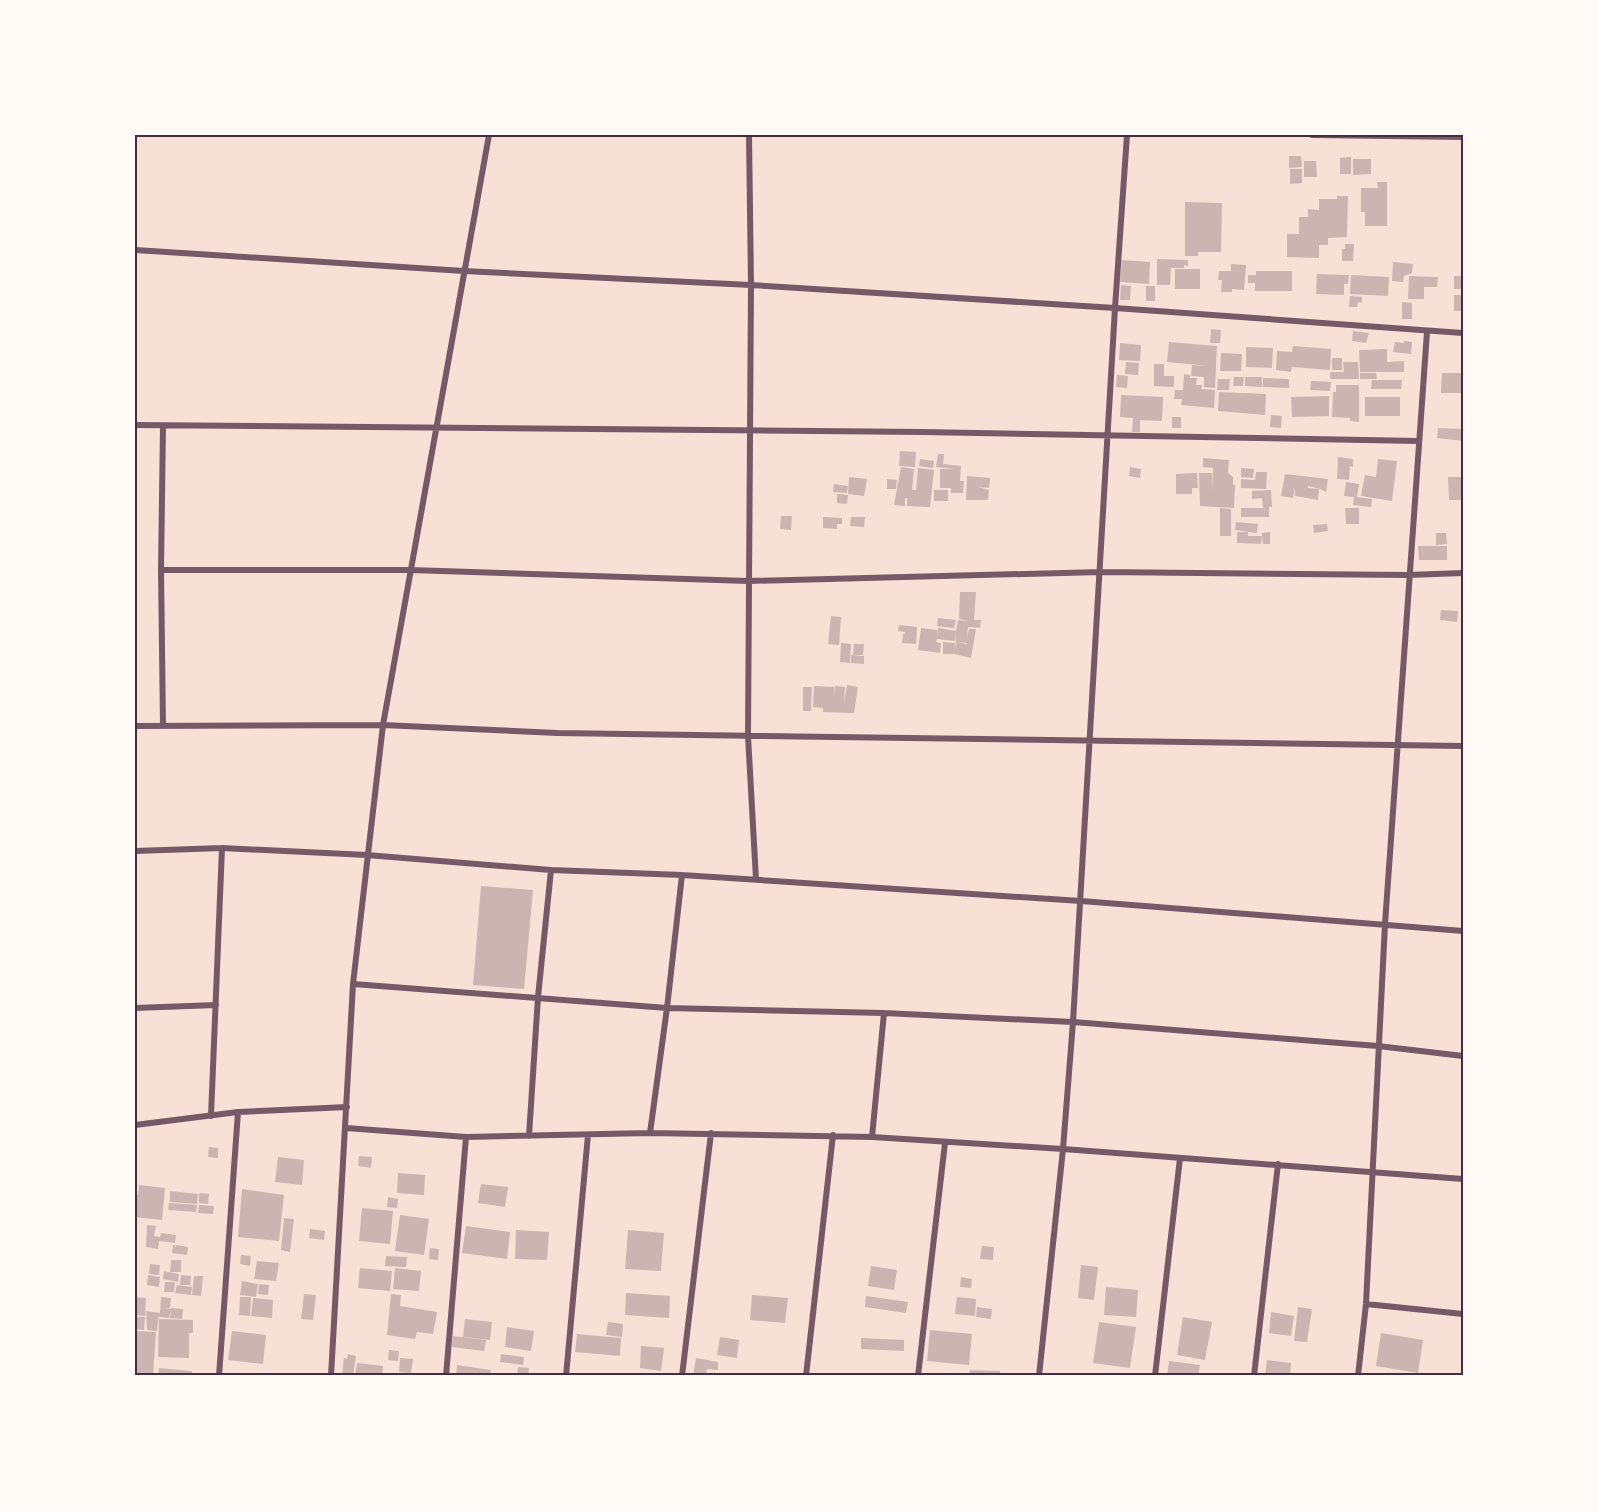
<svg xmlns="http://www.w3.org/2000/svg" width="1598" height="1511" font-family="'Roboto Condensed',sans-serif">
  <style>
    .building { fill: #ccb4b1 }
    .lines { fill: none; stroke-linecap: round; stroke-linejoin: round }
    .minor { stroke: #755966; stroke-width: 6 }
    .neatline { fill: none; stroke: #4a2c40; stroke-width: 2 }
  </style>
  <rect width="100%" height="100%" fill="#f7e1d7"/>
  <!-- building -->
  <path class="building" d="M1289 156H1301L1302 167 1289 168Z
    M1351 157V174H1340V158Z
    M1353 159H1371V174L1353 175Z
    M1304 161H1316L1317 177H1304Z
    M1290 169H1302V183L1290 184Z
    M1377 182H1387V226H1365V212H1361V188H1378Z
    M1337 196H1348L1347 237 1328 238V245H1319V258L1287 257V234H1299V217H1308V209L1319 210V199H1337Z
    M1185 202 1222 203 1221 252H1198V256H1185Z
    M1345 244H1354L1353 261H1342V249H1345Z
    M1157 259 1188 260V266L1184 265V268H1171L1170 285H1157Z
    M1122 260 1150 262 1149 284 1120 282Z
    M1393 262 1413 264 1412 273 1404 276 1403 282 1392 281Z
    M1231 264 1246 265 1244 290 1232 289V292H1221L1222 280H1218L1219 271H1231Z
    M1175 269H1200V289H1175Z
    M1256 271H1292V291H1255V283H1248V275H1256Z
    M1317 274 1349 275 1348 284H1344V295L1316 294Z
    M1351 275 1389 277 1388 296 1350 294Z
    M1409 276 1438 277 1437 287H1424V299H1408Z
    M1454 276H1463V289H1454Z
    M1121 285 1131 286 1130 300H1120Z
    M1146 286H1155V301H1146Z
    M1454 295H1462L1461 311H1454Z
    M1350 296 1362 297V303L1358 302 1357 307H1349Z
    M1402 302 1412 303V319H1402Z
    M1211 329 1221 330 1220 343H1210Z
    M1353 331 1369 333 1366 343 1352 341Z
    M1404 341 1412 342 1411 354 1393 352 1395 342 1404 343Z
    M1169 342 1217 346 1215 388 1204 387V377L1191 376 1192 365 1209 366 1167 362Z
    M1120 343 1141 345 1140 361 1119 360Z
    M1293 346 1331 349 1330 370 1292 367 1291 372 1276 370 1277 351 1292 352Z
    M1246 347 1273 348 1272 368 1246 367Z
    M1387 349V362L1404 361V372H1360L1359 350Z
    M1221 353 1242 354 1241 371H1220Z
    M1332 358H1342V370H1332Z
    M1126 362 1139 363 1138 375 1125 374Z
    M1343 362H1358L1359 379H1330V372H1344Z
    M1154 364H1164V376H1174V387L1154 386Z
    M1360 373H1376L1377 379H1360Z
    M1442 373H1463V393H1441Z
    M1184 374 1190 375V378H1197L1196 385H1202L1201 389 1215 390 1214 408 1181 405 1182 399H1174L1175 390H1183Z
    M1117 375 1128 376 1127 388 1116 387Z
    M1234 377H1244L1243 386H1233Z
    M1245 377H1262V387L1245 386Z
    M1263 378 1289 379V388L1263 387Z
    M1218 379H1230L1229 390H1217Z
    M1372 380H1402L1401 389H1371Z
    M1311 381 1331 382 1330 391 1310 390Z
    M1336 385H1359V422L1350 421V418L1332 417 1333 392H1336Z
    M1219 392 1266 394 1265 415 1218 411Z
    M1121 395 1163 397 1162 421 1140 420V432H1132L1133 418 1120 417Z
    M1329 396V416L1292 417 1291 397Z
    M1365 397H1400V416H1365Z
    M1271 415 1282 416 1281 428 1270 427Z
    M1172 417H1181V428H1172Z
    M1438 428 1463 429V441L1437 438Z
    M900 451 916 452 915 467 899 466Z
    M938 454H944L943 464 961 466 960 481H964L963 493H951V488H940V469H954L936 467Z
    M1338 457 1353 459V467L1350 466 1349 480 1337 479Z
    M1203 458 1229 460 1228 473 1233 477V484L1235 485 1234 508 1200 506 1199 473H1212V493L1213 468 1203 467Z
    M920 459 934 461 933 468 919 466Z
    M1378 459 1397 461 1392 501 1361 496 1365 475 1376 477Z
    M901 467 914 469 912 490H916L918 468 934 470 930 507 907 506V498H905V506L894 505Z
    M1130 467 1141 469 1140 478 1129 476Z
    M1241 468 1254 469 1253 478 1241 477Z
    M1256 472H1267L1266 489 1241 488V479L1255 480Z
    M1197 473 1198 488H1192V494H1176V474Z
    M1285 474 1328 479 1326 492 1320 489 1308 486V488L1319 489 1318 500 1295 496V487L1293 498 1281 496Z
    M967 476 990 478 989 488 978 487 989 490 988 500H966Z
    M849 477 867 479 864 496 848 494Z
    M1448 477H1463V500H1449Z
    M887 479 897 480 896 489H887Z
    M1346 482 1359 484 1357 497 1372 499 1371 507 1353 505 1354 497 1344 496Z
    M834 484 848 486 847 493 833 492Z
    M934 490H948V501H934Z
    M1271 490 1272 507H1269V517H1241V508H1263L1262 498 1252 499V491Z
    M837 494 848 495 847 504 837 503Z
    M1220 508 1231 509V536H1220Z
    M1345 508H1359V524H1346Z
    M781 516H792L791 530 780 529Z
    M823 517 842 518V524H837V529L823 528Z
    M851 517H865L864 527 850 526Z
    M1236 522 1258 524 1257 533 1235 530Z
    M1327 524 1328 531 1314 533 1313 525Z
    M1237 532H1248V536H1262V533L1270 532V544H1263L1262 536 1261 544 1237 543Z
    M1436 533H1446L1447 544 1436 545Z
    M1418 546H1447V560H1419Z
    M960 592H976L974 620H981L980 628 968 627 967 638 969 629H976L971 658 954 654 956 642 967 644V643L956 642V634L955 641 937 639 936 642 941 643 940 653 918 650 921 628 937 630V636L938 628 956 631 958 620 969 621 959 619Z
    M1441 610 1458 611 1457 622 1440 620Z
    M831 616 841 617 839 645 828 644Z
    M938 618 956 620 954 628 937 626Z
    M899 625 917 627 916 644 902 643 903 634H905V632L898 631Z
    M943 642 955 643 954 654H943Z
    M841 643 851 644 850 663 840 662Z
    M854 644H864L863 655H853Z
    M851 655 864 656V664L851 663Z
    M847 685 858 687 854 713 823 712V708L813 707 814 686 834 687 835 695V686L845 687 844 703Z
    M803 687H812L811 711H803Z
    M481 886 533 890 524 989 473 985Z
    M209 1147 218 1148V1158L208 1157Z
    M359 1156 372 1157 371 1168 358 1166Z
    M278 1157 304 1160 302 1185 275 1182Z
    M398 1173 425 1175 424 1195 397 1193Z
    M481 1184 508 1187 505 1207 478 1203Z
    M139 1185 165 1188 162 1220 135 1217V1195H138Z
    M242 1189 284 1195 279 1241 238 1237Z
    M170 1191 198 1194 197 1204 170 1202Z
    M199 1193 209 1194 208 1204 199 1203Z
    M388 1197 398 1199 397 1208 387 1207Z
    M169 1203 197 1205 196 1212 168 1210Z
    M199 1205 214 1206 213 1214 198 1213Z
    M362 1208 393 1211 390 1244 359 1241Z
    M400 1215 429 1219 424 1255 395 1251Z
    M284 1218 294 1219 290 1252 281 1250Z
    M147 1225 156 1226 154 1236 160 1237 161 1233 176 1235 175 1243 159 1241 158 1249 146 1247Z
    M466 1226 510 1232 507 1259 462 1253Z
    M310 1229 325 1231 324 1240 309 1238Z
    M516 1230 549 1232 547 1260 515 1259Z
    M628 1230 664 1233 661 1271 625 1269Z
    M173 1245H175V1248L176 1245 188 1247 187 1255 172 1253Z
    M982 1246 994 1247 993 1260 980 1259Z
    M430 1248 439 1249 438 1260 429 1259Z
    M241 1255 251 1256 250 1266 240 1264Z
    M386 1256 407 1257 406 1267 385 1266Z
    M171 1260H181V1272H170Z
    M257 1261 279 1263 276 1281 254 1279Z
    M150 1264 160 1265 159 1275 149 1274Z
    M1081 1265 1098 1267 1094 1300 1078 1298Z
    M871 1266 897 1270 894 1290 868 1286Z
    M360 1268 392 1271 390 1291 358 1288Z
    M395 1268 421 1271 419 1291 393 1289Z
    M164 1271 179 1274 178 1282 163 1279Z
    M148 1275 160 1277 159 1287 147 1285Z
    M181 1275 191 1276 190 1285H180Z
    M194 1276H203L201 1296 192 1295Z
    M961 1277 972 1279 971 1288 960 1287Z
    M242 1281 258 1284 256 1297 240 1295Z
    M165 1282H175L174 1292H164Z
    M259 1284 269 1285 268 1295 258 1294Z
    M177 1285 192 1287 191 1295 175 1293Z
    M1106 1287 1138 1290 1136 1317 1104 1315Z
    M626 1293 670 1296 669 1318 625 1315Z
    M304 1294 316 1295 313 1320 301 1319Z
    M391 1294 401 1295 400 1306 437 1312 433 1334 417 1332 415 1339 387 1335Z
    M752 1295 788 1298 785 1323 750 1320Z
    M866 1296 908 1302 906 1313 865 1307Z
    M135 1297 146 1298 145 1316 135 1315Z
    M161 1297 171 1298 170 1308H164L171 1309 169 1318 159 1317V1315L157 1331 147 1330 146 1311 160 1313Z
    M240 1297H251L250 1316 239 1315Z
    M957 1297 976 1299 975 1316 955 1314Z
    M253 1298 273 1300 272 1318 251 1316Z
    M977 1307 992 1309 991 1319 976 1317Z
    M1298 1307 1312 1309 1307 1342 1294 1341Z
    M171 1308 183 1309 182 1319 170 1318Z
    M1271 1312 1294 1316 1291 1336 1269 1333Z
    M135 1317H145L144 1330 135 1329Z
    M1183 1317 1212 1322 1205 1360 1177 1355Z
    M159 1319 193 1320V1333H189V1358L158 1357Z
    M465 1319 492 1322 490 1340 463 1337Z
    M608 1322 623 1324 622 1337 606 1335Z
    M1099 1322 1136 1327 1130 1368 1093 1363Z
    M507 1327 534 1331 531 1351 505 1347Z
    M930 1330 972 1334 969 1365 927 1361Z
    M136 1331 156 1332 153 1376H135Z
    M232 1331 266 1335 263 1364 228 1360Z
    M1381 1333 1423 1340 1418 1373 1376 1366Z
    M577 1334 621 1338 620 1356 575 1352Z
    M453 1336 486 1340 484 1351 452 1347Z
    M720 1337 739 1340 737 1358 717 1355Z
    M861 1338 904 1340V1351L861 1349Z
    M641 1346 664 1348 661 1371 640 1368Z
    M389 1350 399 1351 398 1361 388 1360Z
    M348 1354 356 1356 353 1376H342L344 1358 347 1359Z
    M501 1354 524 1357 523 1365 500 1362Z
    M400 1358 413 1359 411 1373 399 1372Z
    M696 1358 718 1362V1370L707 1369 706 1376H693Z
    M1267 1360 1291 1363 1290 1376H1265Z
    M1169 1361 1200 1365 1198 1376H1167Z
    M357 1363 383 1366 382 1376H355Z
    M457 1365 491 1370 490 1376H456Z
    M518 1367 529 1368 528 1376H517Z
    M159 1368 192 1371V1376H158Z
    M970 1370 1000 1371V1376H969Z"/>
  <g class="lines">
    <!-- minor -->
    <path class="minor" d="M749 135 751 285 748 736 756 879
      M1312 135 1463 137
      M135 250 464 271 751 285 1115 308 1463 333
      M135 425 922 432 1418 441
      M163 426 161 570 163 726
      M161 570H410L748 581 1101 572 1408 575 1463 573
      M135 726 383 725 557 733 1463 746
      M135 851 222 848 367 855 551 870 682 875 1081 901 1463 931
      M353 984 667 1008 884 1013 1073 1022 1378 1046 1463 1056
      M135 1008 216 1005
      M211 1116 222 848
      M135 1125 238 1112 347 1107
      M346 1128 466 1137 650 1133 872 1137 1063 1149 1463 1179
      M650 1133 667 1008 682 875
      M529 1136 538 997 551 870
      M872 1137 884 1013
      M1366 1304 1463 1314
      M219 1376 238 1112
      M331 1376 353 984 383 725 489 135
      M446 1376 466 1137
      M566 1376 588 1135
      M682 1376 711 1133
      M806 1376 833 1135
      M918 1376 945 1143
      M1039 1376 1063 1149 1073 1022 1115 308 1127 135
      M1155 1376 1180 1158
      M1254 1376 1278 1164
      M1358 1376 1366 1304 1385 924 1427 332"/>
  </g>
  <!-- border -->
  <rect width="1598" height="1511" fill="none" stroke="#fffaf5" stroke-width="273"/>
  <rect x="136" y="136" width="1326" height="1238" class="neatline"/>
</svg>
